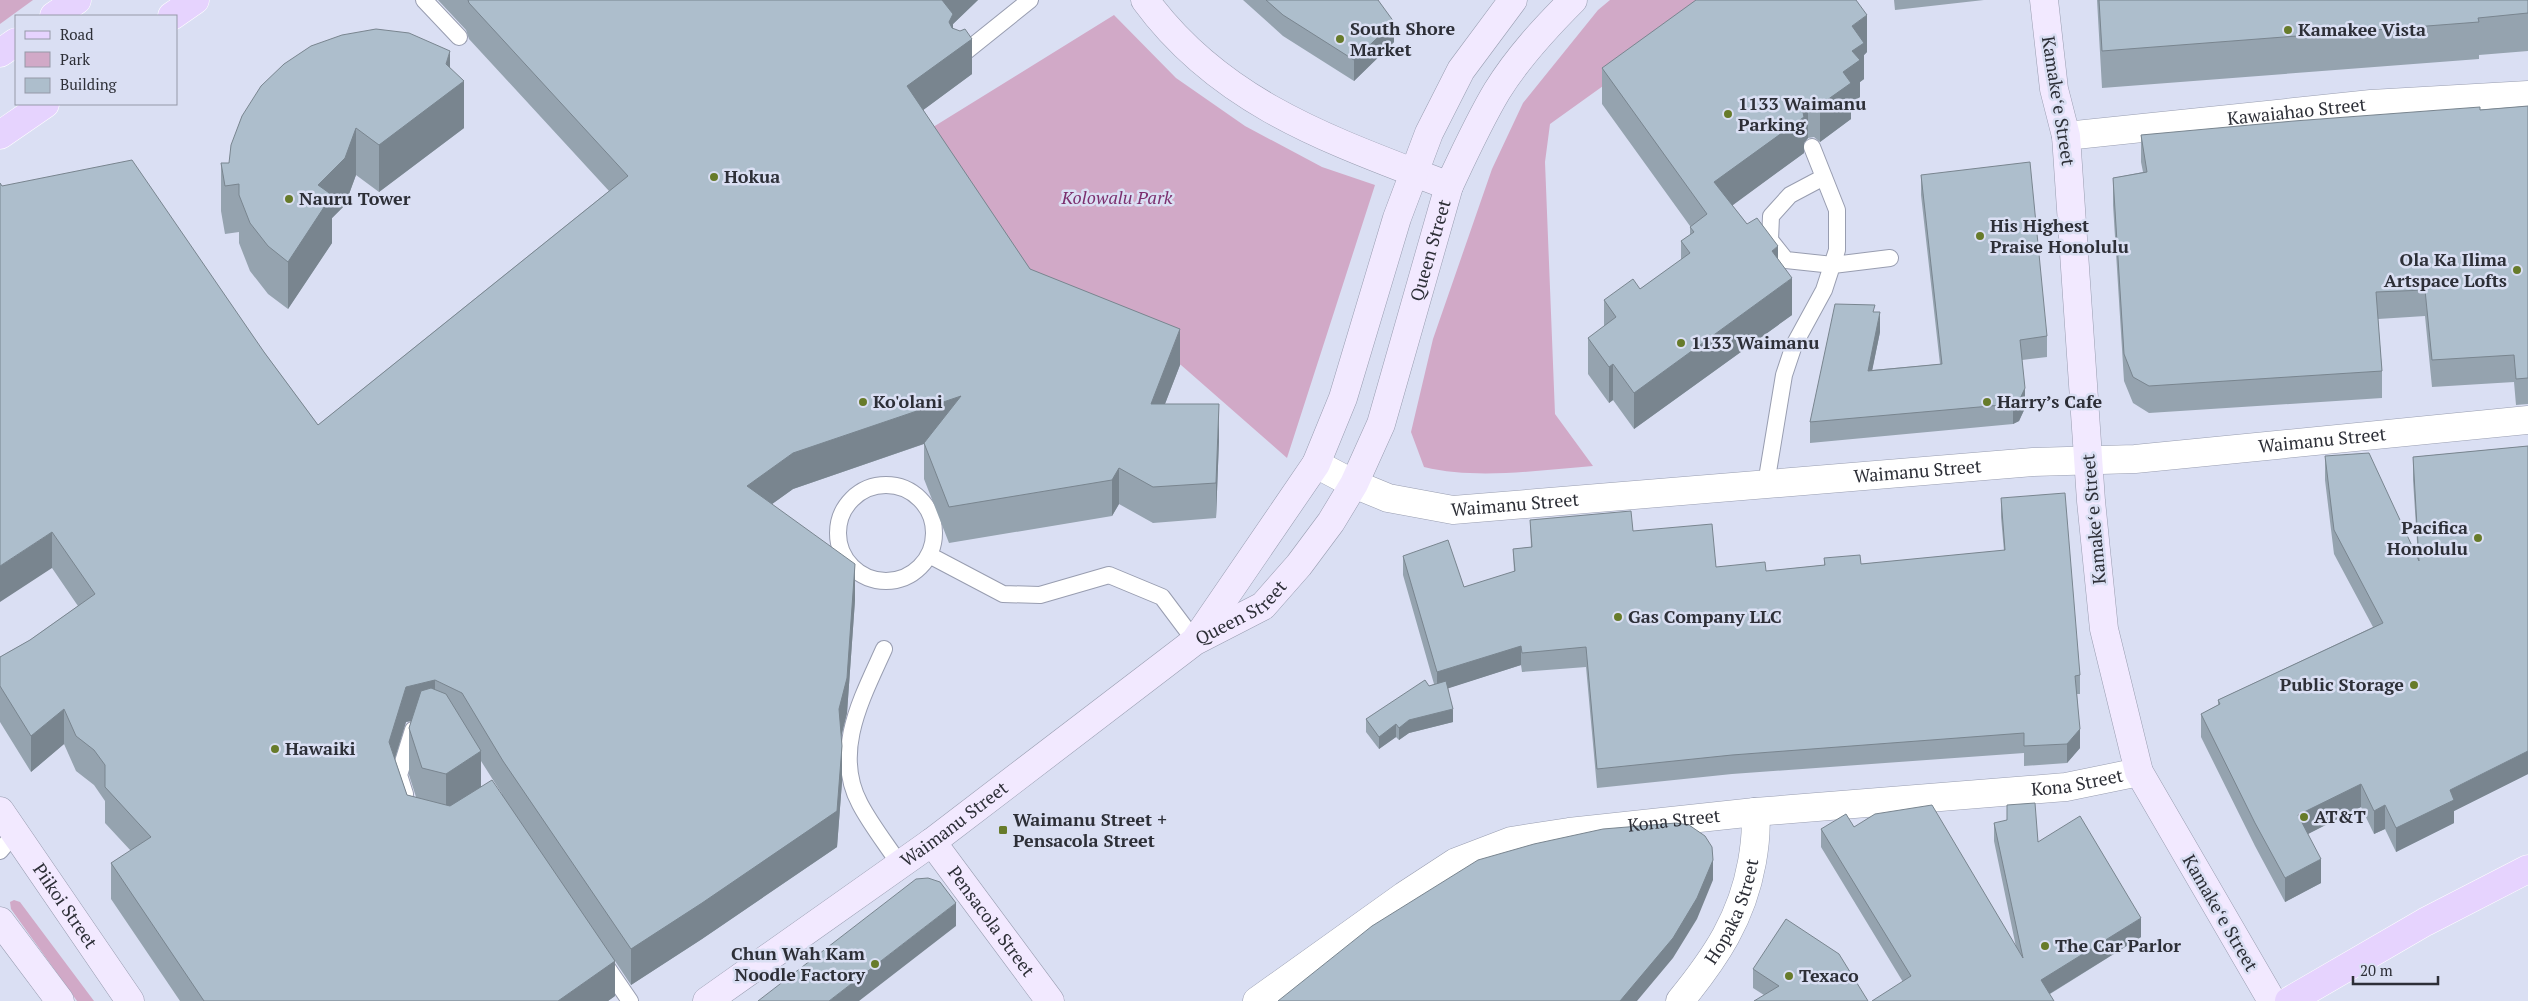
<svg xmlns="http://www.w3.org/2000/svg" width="2528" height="1001" font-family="'PT Serif',serif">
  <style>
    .green { fill: #d1a9c7 }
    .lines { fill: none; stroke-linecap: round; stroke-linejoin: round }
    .lane-casing { stroke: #989db0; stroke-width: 18 }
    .street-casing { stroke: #989db0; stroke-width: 29 }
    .secondary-casing { stroke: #989db0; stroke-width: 29 }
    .primary-casing { stroke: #fff; stroke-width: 29 }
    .lane { stroke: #fff; stroke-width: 16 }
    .street { stroke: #fff; stroke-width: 28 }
    .secondary { stroke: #f2e9ff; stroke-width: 28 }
    .primary { stroke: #e6d3fe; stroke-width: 28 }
    .wall { fill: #95a3af; fill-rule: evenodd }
    .shaded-wall { fill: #79858f }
    .building { fill: #adbecc; stroke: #79858f }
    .poi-dot { fill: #677b2a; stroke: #dadff3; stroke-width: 2 }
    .labels { text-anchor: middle; stroke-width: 5; stroke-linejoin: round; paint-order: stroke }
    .poi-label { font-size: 18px; font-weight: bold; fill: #2d2f37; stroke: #dadff3; text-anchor: start }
    .street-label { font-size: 18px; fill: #2d2f37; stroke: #dadff3 }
    .park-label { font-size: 18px; font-style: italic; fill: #7c306f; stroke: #dadff3 }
  </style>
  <rect width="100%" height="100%" fill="#dadff3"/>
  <!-- green -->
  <path class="green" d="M0 0H33L0 24Z
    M1610 0H1723L1550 124 1545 162 1555 414 1593 466C1538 470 1478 480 1424 467L1411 432 1433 339 1492 169 1523 103 1598 10Z
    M1114 15 1176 78 1245 126 1322 167 1375 185 1287 458 1181 365 1030 305 917 137Z
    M14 900 20 902 94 1001H77L11 909 10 902Z"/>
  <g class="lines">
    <!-- lane casing -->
    <g class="lane-casing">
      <path id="lane" d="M424 0 459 37
        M959 57 1030 0
        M1824 177 1790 195 1771 216 1770 240 1786 260 1833 265 1890 258
        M1766 484 1784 375 1794 345 1824 290 1837 250V210L1812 147
        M838 533a48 48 0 1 1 96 0a48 48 0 1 1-96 0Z
        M929 555 1003 594 1040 595 1109 575 1162 597 1195 641
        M884 649C862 698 832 752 860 804 871 825 887 845 900 865
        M405 794 399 775 413 730 424 727
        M0 851 15 833
        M602 960 630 1001"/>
    </g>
    <!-- street casing -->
    <g class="street-casing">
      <g id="street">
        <path id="s1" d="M2066 136 2371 104 2528 95"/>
        <path id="s2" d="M1316 464 1354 484 1388 498 1453 510 2033 462 2135 459 2528 420"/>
        <path id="s3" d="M1257 1001 1404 896 1456 862 1511 841 1569 832 1755 812 2066 787 2139 772"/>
        <path id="s4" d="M1680 1001C1716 957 1742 918 1752 862 1755 845 1757 829 1755 812"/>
      </g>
    </g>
    <!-- secondary casing -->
    <g class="secondary-casing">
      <g id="secondary">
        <path d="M1145 0C1222 105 1333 141 1449 186"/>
        <path d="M2044 0 2054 89 2066 136 2091 501 2104 629 2139 772 2272 1001"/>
        <path d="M1197 638 1316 464 1343 398 1397 218 1429 133 1461 70 1513 0"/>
        <path id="s5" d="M0 811 130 1001"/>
        <path id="s6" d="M932 842 1050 1001"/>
        <path d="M0 921 60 1001"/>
        <path id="s7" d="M707 1001 932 842 1195 641 1263 606 1299 565 1331 522 1354 484 1381 424 1449 186C1464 154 1479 121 1497 91 1518 57 1545 28 1573 0"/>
      </g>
    </g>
    <!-- primary casing -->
    <g class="primary-casing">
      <path id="primary" d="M54 16 77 0
        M172 16 195 0
        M0 53 16 42
        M0 135 45 104
        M2289 1001 2425 922 2528 869"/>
    </g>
    <!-- lane -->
    <use href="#lane" class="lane"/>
    <!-- street -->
    <use href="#street" class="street"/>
    <!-- secondary -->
    <use href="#secondary" class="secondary"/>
    <!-- primary -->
    <use href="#primary" class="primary"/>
  </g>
  <!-- wall -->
  <path class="wall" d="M438 0H978L953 24V28L972 74 923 110 1030 269 1180 365 1165 404 1219 440 1216 518 1153 523 1119 504 1112 516 949 543 924 479V444L793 489 772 504 855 600 847 713 841 738 842 782 837 847 702 939 631 985 615 961V996L608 1001H180L111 899V863L131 851 105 823V801L94 785 76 771 64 744 31 772 0 722V657L30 640 78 606 52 568 2 186 264 352 318 425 609 191 469 39 466 30ZM411 721 409 728V775L416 797 407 795 395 759 406 722ZM481 761 502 794 481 787Z
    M1243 0H1378L1394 42 1354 81 1283 36Z
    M1894 0H1984L1895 10Z
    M2097 0H2528V51L2479 55V59L2102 88Z
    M1867 52 1864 55V79L1860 82V97L1851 103V119L1820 142 1814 137 1808 138 1804 143V153L1732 205 1747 224 1778 260 1792 315 1634 429 1613 400 1609 403 1588 374V338L1604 327V300L1640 289 1681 260V241L1690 235V226L1602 104V68Z
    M450 68 464 128 379 192 356 175 345 205 332 218V243L288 309 268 294 250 271 239 243V232L225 234 221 211V163H229Z
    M2528 106V404L2516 405 2514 382 2432 387 2425 316 2378 319 2382 371V398L2149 413 2133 403 2124 381 2113 205V178L2143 172 2141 162V135Z
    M1921 175 2047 336V357L2022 360 2025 408 2019 421 2013 424 1810 443V422L1875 312 1880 332 1872 370 1940 364 1921 195Z
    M2528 446V774L2454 811V823L2396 852 2385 829 2374 834 2361 807 2308 834 2321 883 2285 902 2255 846 2201 737V714L2218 705V700L2373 627 2334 554 2325 480V456L2418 557 2413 480V457Z
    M2001 498 2080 675V694H2077L2080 748 2067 763 2024 766V753L1732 774 1597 788 1586 667 1522 672 1521 665 1448 688 1453 722 1409 733 1399 740 1396 737 1379 749 1366 732V719L1429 686 1434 684 1403 575V556L1464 587 1514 572 1513 549 1531 547 1530 520 1633 531 1716 567 1766 571 1824 565V558L1861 564 2004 551 2001 517Z
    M1994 823 2038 842 2141 937 2050 994 1903 982 1821 847V829L1854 827 2016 947 1994 841Z
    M1839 954 1764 995 1753 988V969Z"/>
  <!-- shaded-wall -->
  <path class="shaded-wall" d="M941 0H978L953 24V49L972 39V74L907 122V86Z
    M1867 15V52L1864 55V79L1860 82V97L1851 103V119L1820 142V105L1843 72 1852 26Z
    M1394 22V42L1354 81V60Z
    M450 51V91L464 81V128L379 192V145L446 64Z
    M1808 101V138L1804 143V153L1714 219V182L1802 108Z
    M356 128V175L345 205 332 218V243L288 309V262L318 185Z
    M1778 246V283L1772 251Z
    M1792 278V315L1634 429V393Z
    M1880 312V332L1868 391V371Z
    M1180 329V365L1151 440V404Z
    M1613 364V400L1609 403V367Z
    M2025 388V408L2019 421 2013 424V404Z
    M961 396V431L793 489 747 522V486L793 453Z
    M1219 404V440L1216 518V483Z
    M1119 468V504L1112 516V480Z
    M52 532V568L0 602V566Z
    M855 564V600L847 713 839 745V709Z
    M1521 646V665L1437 692V672Z
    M435 680V716L406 722 389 777V742L406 687Z
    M64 709V744L31 772V736Z
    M1453 709V722L1409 733 1399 740V728L1409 720Z
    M1396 724V737L1379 749V737Z
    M2080 729V748L2067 763V744Z
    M842 746V782L837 847 702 939 631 985V949Z
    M481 751V799L446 821V774Z
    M2528 751V774L2454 811V823L2396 852V828L2450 790Z
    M2361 784V807L2298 839V815Z
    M2385 805V829L2374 834V811Z
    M2321 859V883L2285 902V878Z
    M1713 860V880L1697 919 1673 958 1637 1001H1620Z
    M956 903V926L859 1001H829Z
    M2141 918V937L2041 999V980Z
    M615 961V996L608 1001H558Z"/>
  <!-- building -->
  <path class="building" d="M468 0H942L953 14 949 22 952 28 960 31 965 29 972 39 907 86 1030 269 1180 329 1151 404H1219L1216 483 1153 487 1119 468 1112 480 949 507 924 443 961 396 793 453 747 486 855 564 847 678 839 709 842 746 837 811 702 903 631 949 503 761 462 693 435 680 406 687 389 742 407 795 450 806 492 780 615 961 558 1001H204L111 863 151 837 105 787V765L94 750 76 736 64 709 31 736 0 686V657L30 640 95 594 52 532 0 566V183L2 186 132 160 264 352 318 425 628 176 469 3Z
    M1266 0H1378L1394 22 1354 60 1283 15Z
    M1696 0H1856L1867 15 1852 26 1864 43 1852 51 1860 60 1843 72 1851 83 1820 105 1814 101H1808L1802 108 1804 117 1714 182 1747 224 1757 218 1778 246 1772 251 1792 278 1634 393 1613 364 1609 367 1588 338 1616 317 1604 300 1633 279 1640 289 1690 253 1681 241 1694 232 1690 227 1707 214 1602 68Z
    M2099 0H2528V13L2478 18 2479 22 2102 51Z
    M376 29 409 33 450 51 446 64 464 81 379 145 356 128 345 158 318 185 332 195 288 262 268 246 250 223 239 195V184L225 186 221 163H229L231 145 242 116 261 86 284 64 311 46 342 35Z
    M2528 106V378L2516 379 2514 355 2432 360 2425 290 2376 292 2382 371 2149 386 2133 377 2124 354 2113 178 2147 172 2141 135 2294 121 2480 107V110Z
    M2030 162 2047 336 2020 340 2025 388 2019 401 2013 404 1810 422 1835 304 1875 305 1873 312H1880L1868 371 1942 364 1921 175Z
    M2528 446V751L2450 790 2454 800 2396 828 2385 805 2374 811 2361 784 2298 815 2321 859 2285 878 2255 823 2201 714 2220 704 2218 700 2383 623 2334 530 2325 456 2369 453 2419 561 2413 457Z
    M2065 493 2080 675 2075 676 2080 729 2067 744 2024 746V733L1732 755 1597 769 1586 647 1522 653 1521 646 1437 672 1403 556 1448 540 1464 587 1515 571 1513 549 1532 547 1530 520 1631 511 1633 531 1712 524 1716 567 1765 562 1766 571 1825 565 1824 558 1860 555 1861 564 2005 550 2001 498Z
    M1425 680 1429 686 1446 681 1453 709 1409 720 1399 728 1396 724 1379 737 1366 719Z
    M431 688 446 694 481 751 446 774 422 768 409 728 421 691Z
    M2035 803 2038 842 2080 816 2141 918 2041 980 2054 1001H1872L1911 976 1821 829 1846 814 1854 827 1875 814 1932 805 2023 958 1994 823 2007 820V805Z
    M1676 823 1689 825 1705 836 1712 847 1713 860 1697 898 1673 938 1620 1001H1278L1372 926 1478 860 1534 844 1603 829Z
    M928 878 940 882 956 903 829 1001H758L916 879Z
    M1786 919 1839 954 1868 1001H1754L1779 986 1753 969Z"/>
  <!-- markers -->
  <g class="poi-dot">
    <circle cx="2288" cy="30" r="5"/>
    <circle cx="1340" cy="39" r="5"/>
    <circle cx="1728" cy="114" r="5"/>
    <circle cx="714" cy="177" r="5"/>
    <circle cx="289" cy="199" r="5"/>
    <circle cx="1980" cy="236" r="5"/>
    <circle cx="2517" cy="270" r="5"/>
    <circle cx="1681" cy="343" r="5"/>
    <circle cx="863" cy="402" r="5"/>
    <circle cx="1987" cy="402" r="5"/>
    <circle cx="2478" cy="538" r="5"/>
    <circle cx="1618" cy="617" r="5"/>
    <circle cx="2414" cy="685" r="5"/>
    <circle cx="275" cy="749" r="5"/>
    <circle cx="2304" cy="817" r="5"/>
    <rect x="998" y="825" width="10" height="10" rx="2.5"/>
    <circle cx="2045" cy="946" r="5"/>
    <circle cx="875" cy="964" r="5"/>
    <circle cx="1789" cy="976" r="5"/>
  </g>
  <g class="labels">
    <!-- poi labels -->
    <g class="poi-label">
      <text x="1350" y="35">South Shore<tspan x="1350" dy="21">Market</tspan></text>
      <text x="2298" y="36">Kamakee Vista</text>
      <text x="1738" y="110">1133 Waimanu<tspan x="1738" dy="21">Parking</tspan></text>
      <text x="724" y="183">Hokua</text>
      <text x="299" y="205">Nauru Tower</text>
      <text x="1990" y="232">His Highest<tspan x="1990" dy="21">Praise Honolulu</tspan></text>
      <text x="2507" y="266" text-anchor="end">Ola Ka Ilima<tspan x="2507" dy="21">Artspace Lofts</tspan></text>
      <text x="1691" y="349">1133 Waimanu</text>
      <text x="873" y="408">Ko'olani</text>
      <text x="1997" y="408">Harry’s Cafe</text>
      <text x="2468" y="534" text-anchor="end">Pacifica<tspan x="2468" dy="21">Honolulu</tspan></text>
      <text x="1628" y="623">Gas Company LLC</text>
      <text x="2404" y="691" text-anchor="end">Public Storage</text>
      <text x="285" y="755">Hawaiki</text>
      <text x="2314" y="823">AT&amp;T</text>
      <text x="1013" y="826">Waimanu Street +<tspan x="1013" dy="21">Pensacola Street</tspan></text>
      <text x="2055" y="952">The Car Parlor</text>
      <text x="865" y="960" text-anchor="end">Chun Wah Kam<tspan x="865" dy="21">Noodle Factory</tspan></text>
      <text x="1799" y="982">Texaco</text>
    </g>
    <!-- street labels -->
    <g class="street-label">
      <text transform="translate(2058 101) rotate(81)" y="6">Kamakeʻe Street</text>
      <text dy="6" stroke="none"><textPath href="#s1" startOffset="232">Kawaiahao Street</textPath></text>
      <text dy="6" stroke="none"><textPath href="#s7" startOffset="1082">Queen Street</textPath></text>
      <text dy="6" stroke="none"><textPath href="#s2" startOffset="1018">Waimanu Street</textPath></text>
      <text dy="6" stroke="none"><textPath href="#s2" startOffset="612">Waimanu Street</textPath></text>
      <text dy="6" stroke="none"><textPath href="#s2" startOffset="208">Waimanu Street</textPath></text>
      <text transform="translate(2094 519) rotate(-95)" y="6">Kamakeʻe Street</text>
      <text dy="6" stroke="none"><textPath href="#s7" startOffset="661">Queen Street</textPath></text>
      <text dy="6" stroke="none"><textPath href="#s3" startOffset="871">Kona Street</textPath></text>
      <text dy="6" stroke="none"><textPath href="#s3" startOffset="466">Kona Street</textPath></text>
      <text dy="6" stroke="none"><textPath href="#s7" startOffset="304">Waimanu Street</textPath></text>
      <text dy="6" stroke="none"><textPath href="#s5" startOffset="115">Piikoi Street</textPath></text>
      <text dy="6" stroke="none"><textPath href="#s4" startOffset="105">Hopaka Street</textPath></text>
      <text transform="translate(2220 913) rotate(60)" y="6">Kamakeʻe Street</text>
      <text dy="6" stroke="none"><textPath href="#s6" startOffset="99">Pensacola Street</textPath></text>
    </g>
    <!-- park labels -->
    <g class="park-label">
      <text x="1117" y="204">Kolowalu Park</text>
    </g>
  </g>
  <!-- legend -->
  <rect x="15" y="15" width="162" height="90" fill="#dadff3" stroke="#9599a8"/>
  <rect x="25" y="31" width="25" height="8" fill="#e6d3fe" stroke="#9599a8"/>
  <text x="60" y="40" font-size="15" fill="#2d2f37">Road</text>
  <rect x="25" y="52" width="25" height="15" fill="#d1a9c7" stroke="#9599a8"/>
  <text x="60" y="65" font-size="15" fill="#2d2f37">Park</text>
  <rect x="25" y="78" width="25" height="15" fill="#adbecc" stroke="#9599a8"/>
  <text x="60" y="90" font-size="15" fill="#2d2f37">Building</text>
  <!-- scale -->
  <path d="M2353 976v8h85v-8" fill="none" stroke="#2d2f37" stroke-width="2.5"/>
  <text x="2360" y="976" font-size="15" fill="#2d2f37" stroke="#dadff3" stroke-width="4" paint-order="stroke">20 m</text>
</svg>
